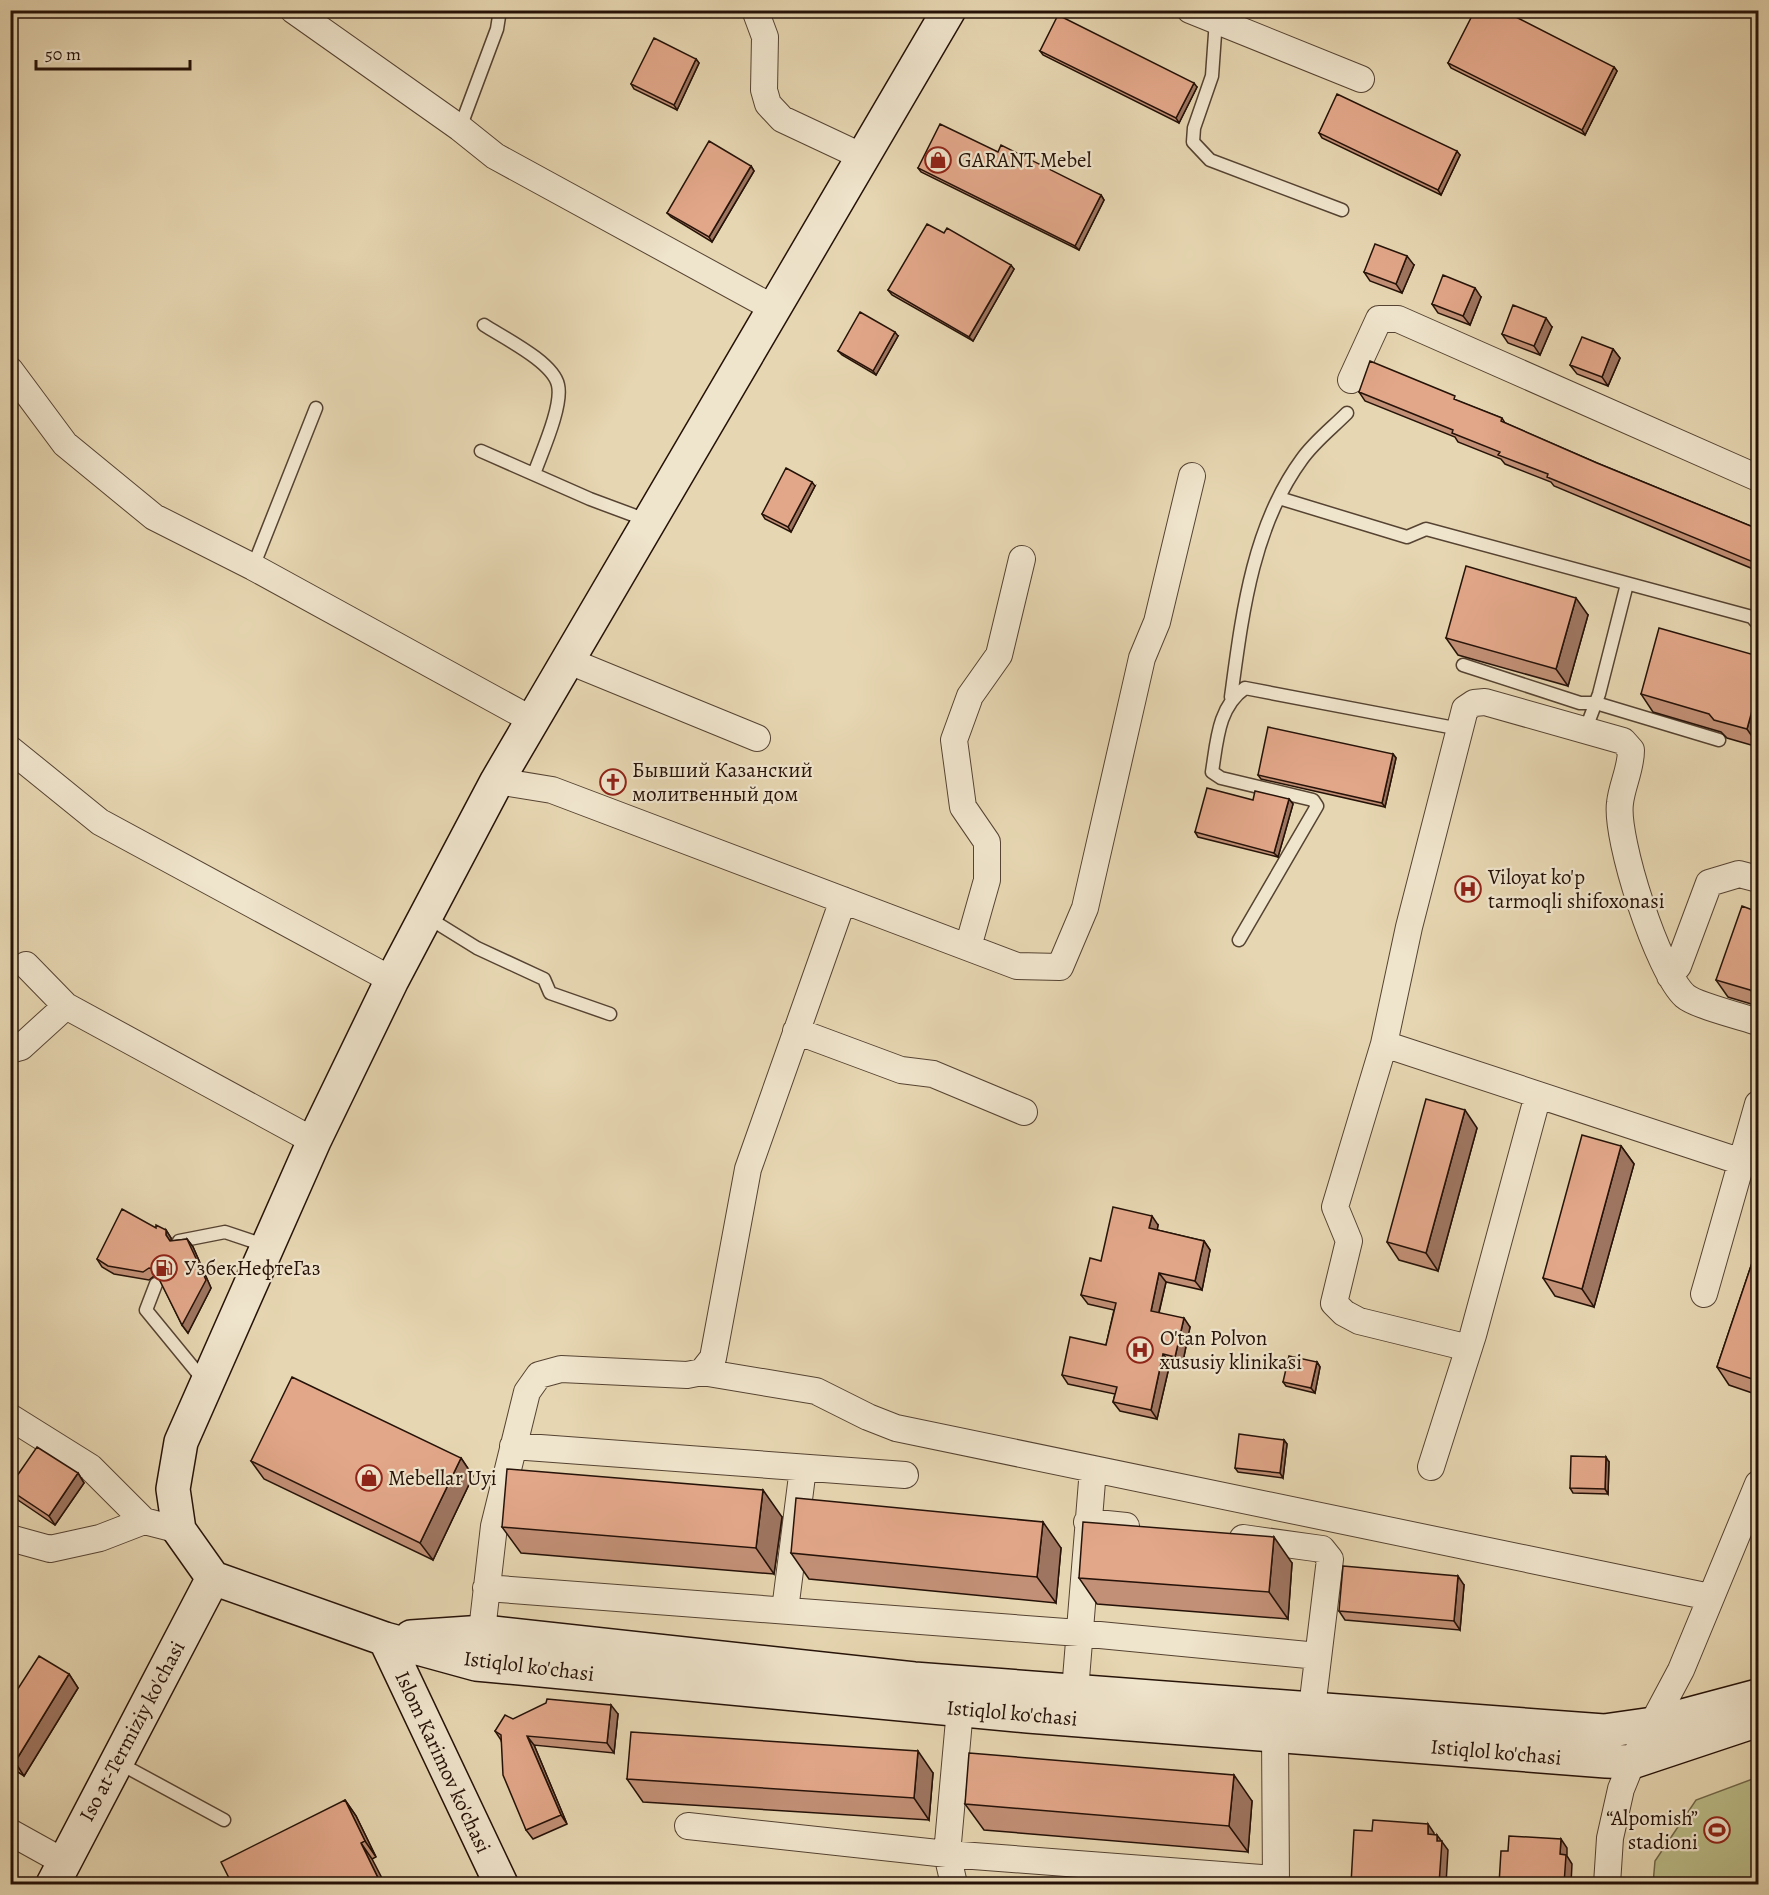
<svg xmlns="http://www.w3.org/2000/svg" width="1769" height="1895" font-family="Alegreya,serif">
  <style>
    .green { fill: #babc88; stroke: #706748; stroke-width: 1.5 }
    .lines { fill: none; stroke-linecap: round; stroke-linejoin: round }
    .lane-casing { stroke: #564332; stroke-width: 15 }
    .street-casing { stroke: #564332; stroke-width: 28 }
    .secondary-casing { stroke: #261208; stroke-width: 36 }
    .lane { stroke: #efe4cc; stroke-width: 12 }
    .street { stroke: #efe4cc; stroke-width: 26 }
    .secondary { stroke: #efe4cc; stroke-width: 33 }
    .wall { fill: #c29076; stroke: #261208; stroke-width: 1.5 }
    .shaded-wall { fill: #9e7560; stroke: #261208; stroke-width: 1.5 }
    .building { fill: #e2a789; stroke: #261208; stroke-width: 1.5 }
    .labels { text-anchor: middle; stroke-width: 4.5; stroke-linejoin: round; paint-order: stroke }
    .poi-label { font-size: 21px; fill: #261208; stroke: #efe4cc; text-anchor: start }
    .street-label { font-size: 21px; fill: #261208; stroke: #efe4cc }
  </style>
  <rect width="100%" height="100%" fill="#e6d6b1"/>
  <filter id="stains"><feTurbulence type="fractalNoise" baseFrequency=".00333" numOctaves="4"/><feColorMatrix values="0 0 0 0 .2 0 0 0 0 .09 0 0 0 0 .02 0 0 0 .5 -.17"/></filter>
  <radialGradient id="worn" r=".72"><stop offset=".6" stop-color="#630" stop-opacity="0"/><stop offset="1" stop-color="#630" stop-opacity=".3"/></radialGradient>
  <!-- green -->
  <path class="green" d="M1758 1777V1884H1653L1655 1861 1696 1800Z"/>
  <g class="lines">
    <!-- lane casing -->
    <g class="lane-casing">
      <path id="lane" d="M1216 20 1212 76 1194 128 1193 142 1210 160 1342 210
        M460 128 497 29 500 10
        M484 325C504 338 553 362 558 385 563 406 541 454 534 474
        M481 451 590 499 649 521
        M1279 498 1407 537 1426 529 1752 617 1758 624
        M253 567 316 408
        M1463 665 1580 703H1596L1719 740
        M1231 697C1242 616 1252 527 1302 459 1314 442 1332 428 1347 413
        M1585 731 1599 694 1627 584
        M427 917 477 948 544 979 550 993 610 1014
        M1239 940 1317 806 1313 800 1221 778 1212 772C1217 741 1218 707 1245 688L1460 729
        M179 1241 225 1232 267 1246
        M156 1284 146 1310 205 1382
        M119 1763 224 1820"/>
    </g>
    <!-- street casing -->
    <g class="street-casing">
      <path id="street" d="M293 10 460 128 495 156 775 309
        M755 10 765 37 764 90 768 104 782 119 863 157
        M1190 10 1361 79
        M10 370 65 444 154 517 253 567 534 721
        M1351 380 1379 319H1398L1758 478
        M569 661 757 738
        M10 749 100 822 392 980
        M497 781 552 790 1017 966 1060 967 1085 908 1142 658 1157 622 1192 476
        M968 947 987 880V842L963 807 954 740 970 696 999 655 1022 559
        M26 965 66 1006 314 1141
        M1670 976 1678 966 1709 883 1739 874 1758 879
        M796 1031 901 1070 933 1074 1024 1112
        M1384 1044 1742 1162
        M10 1050 21 1047 66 1006
        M1704 1294 1758 1104
        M1469 1348 1359 1321 1344 1313 1334 1303 1349 1241 1335 1207 1384 1044 1409 927 1465 709 1474 703 1485 702 1623 741 1631 750C1631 769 1622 785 1620 803 1615 838 1658 972 1685 996 1695 1005 1743 1017 1758 1022
        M702 1372 713 1358 748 1169 843 900
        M10 1417 90 1467 144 1521 179 1530
        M513 1446 905 1475
        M1431 1467 1473 1335 1538 1095
        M1087 1522 1126 1526
        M10 1538 50 1549 100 1538 144 1521
        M1243 1538 1322 1549 1330 1559 1312 1708
        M486 1588 1079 1633 1318 1656
        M785 1610 803 1468
        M480 1648 494 1526 527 1392 539 1375 561 1369 687 1375 702 1372 816 1391 868 1417 896 1428 1710 1597
        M1075 1691 1093 1469
        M1275 1734 1276 1884
        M688 1826 947 1854 1276 1879
        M10 1832 64 1862
        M954 1884 947 1854 960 1709
        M1607 1884 1610 1838 1621 1789 1632 1762 1681 1670 1758 1484"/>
    </g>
    <!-- secondary casing -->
    <g class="secondary-casing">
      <path id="secondary" d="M949 10 497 781 392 980 314 1141 181 1442 173 1489 179 1530 213 1578 385 1639 476 1664 1028 1716 1606 1761 1632 1762 1758 1720
        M411 1637 484 1632 914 1679 1604 1731 1653 1724 1758 1696
        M385 1639 501 1884
        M53 1884 213 1578"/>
    </g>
    <!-- lane -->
    <use href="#lane" class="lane"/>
    <!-- street -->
    <use href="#street" class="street"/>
    <!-- secondary -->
    <use href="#secondary" class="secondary"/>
  </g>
  <!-- wall -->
  <path class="wall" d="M1040 51 1197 87 1179 123 1043 55Z
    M696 59 699 63 677 110 634 89 631 84Z
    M1448 63 1614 67 1617 71 1585 135 1451 68Z
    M1319 133 1460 155 1441 195 1322 138Z
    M998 152 1101 195 1104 200 1079 250 921 172 918 168Z
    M751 166 754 171 712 242 671 217 667 213Z
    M944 233 1014 269 973 341 892 295 888 290Z
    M1414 265 1402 293 1370 281 1364 272Z
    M1481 297 1470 325 1438 313 1432 304Z
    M1552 327 1540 355 1508 343 1502 334Z
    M898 336 876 375 842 355 838 351Z
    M1613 349 1620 358 1608 386 1577 374 1570 365Z
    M1359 392 1458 401 1502 418 1505 423 1597 463 1758 529V571L1554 486 1551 482 1505 464 1501 459 1458 442 1455 437 1365 401Z
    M815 486 791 532 765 519 762 514Z
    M1588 615 1568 686 1458 655 1446 638Z
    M1758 656V747L1727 738 1721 732 1653 712 1641 694Z
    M1393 754 1396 758 1385 807 1261 779 1258 775Z
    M1289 799 1293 804 1278 857 1198 837 1195 832 1253 800Z
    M1758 912V1006L1728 997 1716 980Z
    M1477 1128 1438 1271 1399 1260 1387 1242Z
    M1621 1146 1634 1164 1594 1307 1555 1296 1543 1278Z
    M1158 1225 1157 1230 1204 1241 1210 1250 1202 1290 1166 1282 1159 1313 1190 1327 1182 1366 1170 1363 1157 1419 1120 1411 1113 1402 1115 1394 1068 1384 1062 1375 1106 1345 1114 1310 1088 1304 1081 1295 1101 1261Z
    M156 1228 166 1230 171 1238V1241L187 1239 193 1247 211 1288 188 1333 182 1325 158 1276H154L149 1280 114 1274 102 1267 97 1259Z
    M1758 1245V1395L1729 1385 1717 1367Z
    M1317 1362 1320 1367 1315 1393 1286 1386 1283 1382Z
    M1284 1440 1287 1444 1283 1478 1238 1472 1235 1468Z
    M461 1458 473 1476 433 1560 264 1479 251 1461Z
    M1609 1462 1608 1494 1573 1493 1570 1488Z
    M78 1473 84 1483 55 1525 15 1498 10 1492V1486Z
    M782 1517 774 1574 521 1553 502 1527Z
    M1061 1548 1056 1603 809 1579 791 1553Z
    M1292 1563 1288 1619 1097 1604 1079 1578Z
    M1464 1585 1460 1630 1345 1620 1339 1611Z
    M69 1674 78 1688 24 1776 10 1767V1701Z
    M618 1714 614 1753 534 1745 567 1824 533 1839 526 1830 501 1740 495 1731 513 1719Z
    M933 1773 929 1820 643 1802 627 1779Z
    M345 1800 356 1816 376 1857 372 1859 232 1884Z
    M1252 1801 1248 1852 984 1830 965 1804Z"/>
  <!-- shaded-wall -->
  <path class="shaded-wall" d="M696 59 699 63 677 110 674 105Z
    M1614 67 1617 71 1585 135 1582 130Z
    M1194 83 1197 87 1179 123 1176 118Z
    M1457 151 1460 155 1441 195 1438 190Z
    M751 166 754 171 712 242 709 237Z
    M1101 195 1104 200 1079 250 1075 246Z
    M1407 256 1414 265 1402 293 1396 284Z
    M1011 265 1014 269 973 341 969 337Z
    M1475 288 1481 297 1470 325 1463 316Z
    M1546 318 1552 327 1540 355 1534 346Z
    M895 332 898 336 876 375 873 371Z
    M1613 349 1620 358 1608 386 1602 377Z
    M812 482 815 486 791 532 788 527Z
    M1576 598 1588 615 1568 686 1556 669Z
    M1758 689V745L1747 729Z
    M1393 754 1396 758 1385 807 1382 803Z
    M1289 799 1293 804 1278 857 1274 853Z
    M1465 1110 1477 1128 1438 1271 1426 1253Z
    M1621 1146 1634 1164 1594 1307 1582 1289Z
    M1152 1216 1158 1225 1156 1238 1149 1228Z
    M166 1230 171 1238V1243L166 1235Z
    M187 1239 193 1247 211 1288 188 1333 182 1325Z
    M1204 1241 1210 1250 1202 1290 1195 1281Z
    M1159 1273 1166 1282 1157 1320 1151 1311Z
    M1184 1318 1190 1327 1182 1366 1175 1357Z
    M1163 1354 1170 1363 1157 1419 1151 1410Z
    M1317 1362 1320 1367 1315 1393 1311 1388Z
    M1284 1440 1287 1444 1283 1478 1280 1473Z
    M1606 1457 1609 1462 1608 1494 1605 1489Z
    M461 1458 473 1476 433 1560 420 1543Z
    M78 1473 84 1483 55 1525 49 1516Z
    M763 1490 782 1517 774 1574 756 1548Z
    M1043 1522 1061 1548 1056 1603 1037 1577Z
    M1274 1537 1292 1563 1288 1619 1269 1592Z
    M1458 1576 1464 1585 1460 1630 1454 1621Z
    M69 1674 78 1688 24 1776 15 1762Z
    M611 1705 618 1714 614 1753 607 1743Z
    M527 1736 534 1745 567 1824 561 1815Z
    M918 1751 933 1773 929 1820 914 1798Z
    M1234 1775 1252 1801 1248 1852 1229 1826Z
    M345 1800 356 1816 376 1857 365 1841Z
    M1428 1824 1434 1833V1844L1428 1834Z
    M1437 1835 1448 1850 1446 1884H1439Z
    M1561 1839 1567 1848V1856L1572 1864 1571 1884H1564L1560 1854Z
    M361 1843 372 1859 385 1884H381Z"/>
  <!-- building -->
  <path class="building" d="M1475 10H1502L1614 67 1582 130 1448 63Z
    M1058 15 1194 83 1176 118 1040 51Z
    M654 38 696 59 674 105 631 84Z
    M1337 94 1457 151 1438 190 1319 133Z
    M940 124 998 152 1001 145 1101 195 1075 246 918 168Z
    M709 141 751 166 709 237 667 213Z
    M927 224 944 233 947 228 1011 265 969 337 888 290Z
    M1375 244 1407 256 1396 284 1364 272Z
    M1443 275 1475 288 1463 316 1432 304Z
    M1513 305 1546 318 1534 346 1502 334Z
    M860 312 895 332 873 371 838 351Z
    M1582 337 1613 349 1602 377 1570 365Z
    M1370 361 1455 396 1454 399 1502 418 1501 421 1597 463 1758 529V564L1547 477 1548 474 1498 455 1500 452 1452 433 1453 430 1359 392Z
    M786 468 812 482 788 527 762 514Z
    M1466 566 1576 598 1556 669 1446 638Z
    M1659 628 1758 656V689L1747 729 1714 720 1709 714 1641 694Z
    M1268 727 1393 754 1382 803 1258 775Z
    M1207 788 1253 800 1255 791 1289 799 1274 853 1195 832Z
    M1742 906 1758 912V997L1750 990 1716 980Z
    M1426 1099 1465 1110 1426 1253 1387 1242Z
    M1582 1135 1621 1146 1582 1289 1543 1278Z
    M1113 1207 1152 1216 1149 1228 1204 1241 1195 1281 1159 1273 1151 1311 1184 1318 1175 1357 1163 1354 1151 1410 1113 1402 1117 1387 1062 1375 1070 1337 1106 1345 1116 1303 1081 1295 1090 1258 1101 1261Z
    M122 1209 156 1228V1225L166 1230V1235L170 1241 187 1239 206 1280 182 1325 154 1269 149 1268 143 1272 108 1266 97 1259Z
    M1758 1245V1381L1717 1367Z
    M1289 1356 1317 1362 1311 1388 1283 1382Z
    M292 1377 461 1458 420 1543 251 1461Z
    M1239 1434 1284 1440 1280 1473 1235 1468Z
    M37 1447 78 1473 49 1516 10 1490V1486Z
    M1571 1456 1606 1457 1605 1489 1570 1488Z
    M507 1469 763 1490 756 1548 502 1527Z
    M796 1498 1043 1522 1037 1577 791 1553Z
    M1083 1522 1274 1537 1269 1592 1079 1578Z
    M1343 1566 1458 1576 1454 1621 1339 1611Z
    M39 1656 69 1674 15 1762 10 1759V1701Z
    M547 1699 611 1705 607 1743 527 1736 561 1815 526 1830 503 1775 501 1735 495 1731 505 1715 513 1719 546 1703Z
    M631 1732 918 1751 914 1798 627 1779Z
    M969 1753 1234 1775 1229 1826 965 1804Z
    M345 1800 365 1841 361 1843 381 1884H232L221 1862Z
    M1373 1820 1428 1824V1834L1437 1835V1841H1442L1439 1884H1351L1354 1830 1372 1831Z
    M1509 1836 1561 1839 1560 1854 1566 1855 1564 1884H1499L1501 1851H1508Z
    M178 1880 180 1884H170Z"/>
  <!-- icons -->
  <defs>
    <g id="shop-ring" transform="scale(1.35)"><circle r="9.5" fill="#efe4cc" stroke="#8f2418" stroke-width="1.5"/><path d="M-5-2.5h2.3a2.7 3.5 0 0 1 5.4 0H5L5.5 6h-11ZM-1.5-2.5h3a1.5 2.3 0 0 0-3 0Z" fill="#8f2418"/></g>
    <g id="church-ring" transform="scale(1.35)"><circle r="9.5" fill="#efe4cc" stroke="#8f2418" stroke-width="1.5"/><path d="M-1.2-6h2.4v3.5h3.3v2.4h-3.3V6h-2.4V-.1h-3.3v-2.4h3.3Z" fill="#8f2418"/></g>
    <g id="hospital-ring" transform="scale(1.35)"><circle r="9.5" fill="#efe4cc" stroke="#8f2418" stroke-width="1.5"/><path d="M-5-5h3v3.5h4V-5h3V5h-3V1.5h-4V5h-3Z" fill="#8f2418"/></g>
    <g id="fuel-ring" transform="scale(1.35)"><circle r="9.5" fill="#efe4cc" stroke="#8f2418" stroke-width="1.5"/><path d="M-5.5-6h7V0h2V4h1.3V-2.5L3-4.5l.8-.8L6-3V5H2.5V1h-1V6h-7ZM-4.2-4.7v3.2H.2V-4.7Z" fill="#8f2418"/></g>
    <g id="stadium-ring" transform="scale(1.35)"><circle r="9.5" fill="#efe4cc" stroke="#8f2418" stroke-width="1.5"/><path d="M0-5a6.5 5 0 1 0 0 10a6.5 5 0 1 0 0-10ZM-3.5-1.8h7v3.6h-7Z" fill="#8f2418"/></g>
  </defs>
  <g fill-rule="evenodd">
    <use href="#shop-ring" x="938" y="160"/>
    <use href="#church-ring" x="613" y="782"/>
    <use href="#hospital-ring" x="1468" y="889"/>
    <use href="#fuel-ring" x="164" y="1268"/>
    <use href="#hospital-ring" x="1140" y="1350"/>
    <use href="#shop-ring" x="369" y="1478"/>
    <use href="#stadium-ring" x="1717" y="1830"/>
  </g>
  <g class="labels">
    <!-- poi labels -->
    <g class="poi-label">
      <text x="958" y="167">GARANT Mebel</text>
      <text x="632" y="777">Бывший Казанский<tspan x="632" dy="24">молитвенный дом</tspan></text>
      <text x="1488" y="884">Viloyat ko'p<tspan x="1488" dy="24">tarmoqli shifoxonasi</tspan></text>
      <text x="184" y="1275">УзбекНефтеГаз</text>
      <text x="1160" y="1345">O'tan Polvon<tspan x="1160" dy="24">xususiy klinikasi</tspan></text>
      <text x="388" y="1485">Mebellar Uyi</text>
      <text x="1698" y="1825" text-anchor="end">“Alpomish”<tspan x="1698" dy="24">stadioni</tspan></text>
    </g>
    <!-- street labels -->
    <g class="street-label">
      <text transform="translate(529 1666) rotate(7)" y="7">Istiqlol ko'chasi</text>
      <text transform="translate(1012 1713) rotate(5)" y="7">Istiqlol ko'chasi</text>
      <text transform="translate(132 1731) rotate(-62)" y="7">Iso at-Termiziy ko'chasi</text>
      <text transform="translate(1496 1752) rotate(5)" y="7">Istiqlol ko'chasi</text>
      <text transform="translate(443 1762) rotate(65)" y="7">Islom Karimov ko'chasi</text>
    </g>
  </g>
  <!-- margin -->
  <rect width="1769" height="1895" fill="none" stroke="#e6d6b1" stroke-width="36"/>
  <rect x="12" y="12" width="1745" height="1871" fill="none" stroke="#261208" stroke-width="3"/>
  <rect x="18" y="18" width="1733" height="1859" fill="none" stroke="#261208" stroke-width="1.5"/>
  <!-- scale -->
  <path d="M36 60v9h154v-9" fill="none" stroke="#261208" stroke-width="3"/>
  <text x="45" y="60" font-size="18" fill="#261208" stroke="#efe4cc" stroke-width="4.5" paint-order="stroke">50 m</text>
  <rect width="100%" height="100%" filter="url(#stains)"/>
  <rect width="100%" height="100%" fill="url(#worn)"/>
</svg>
